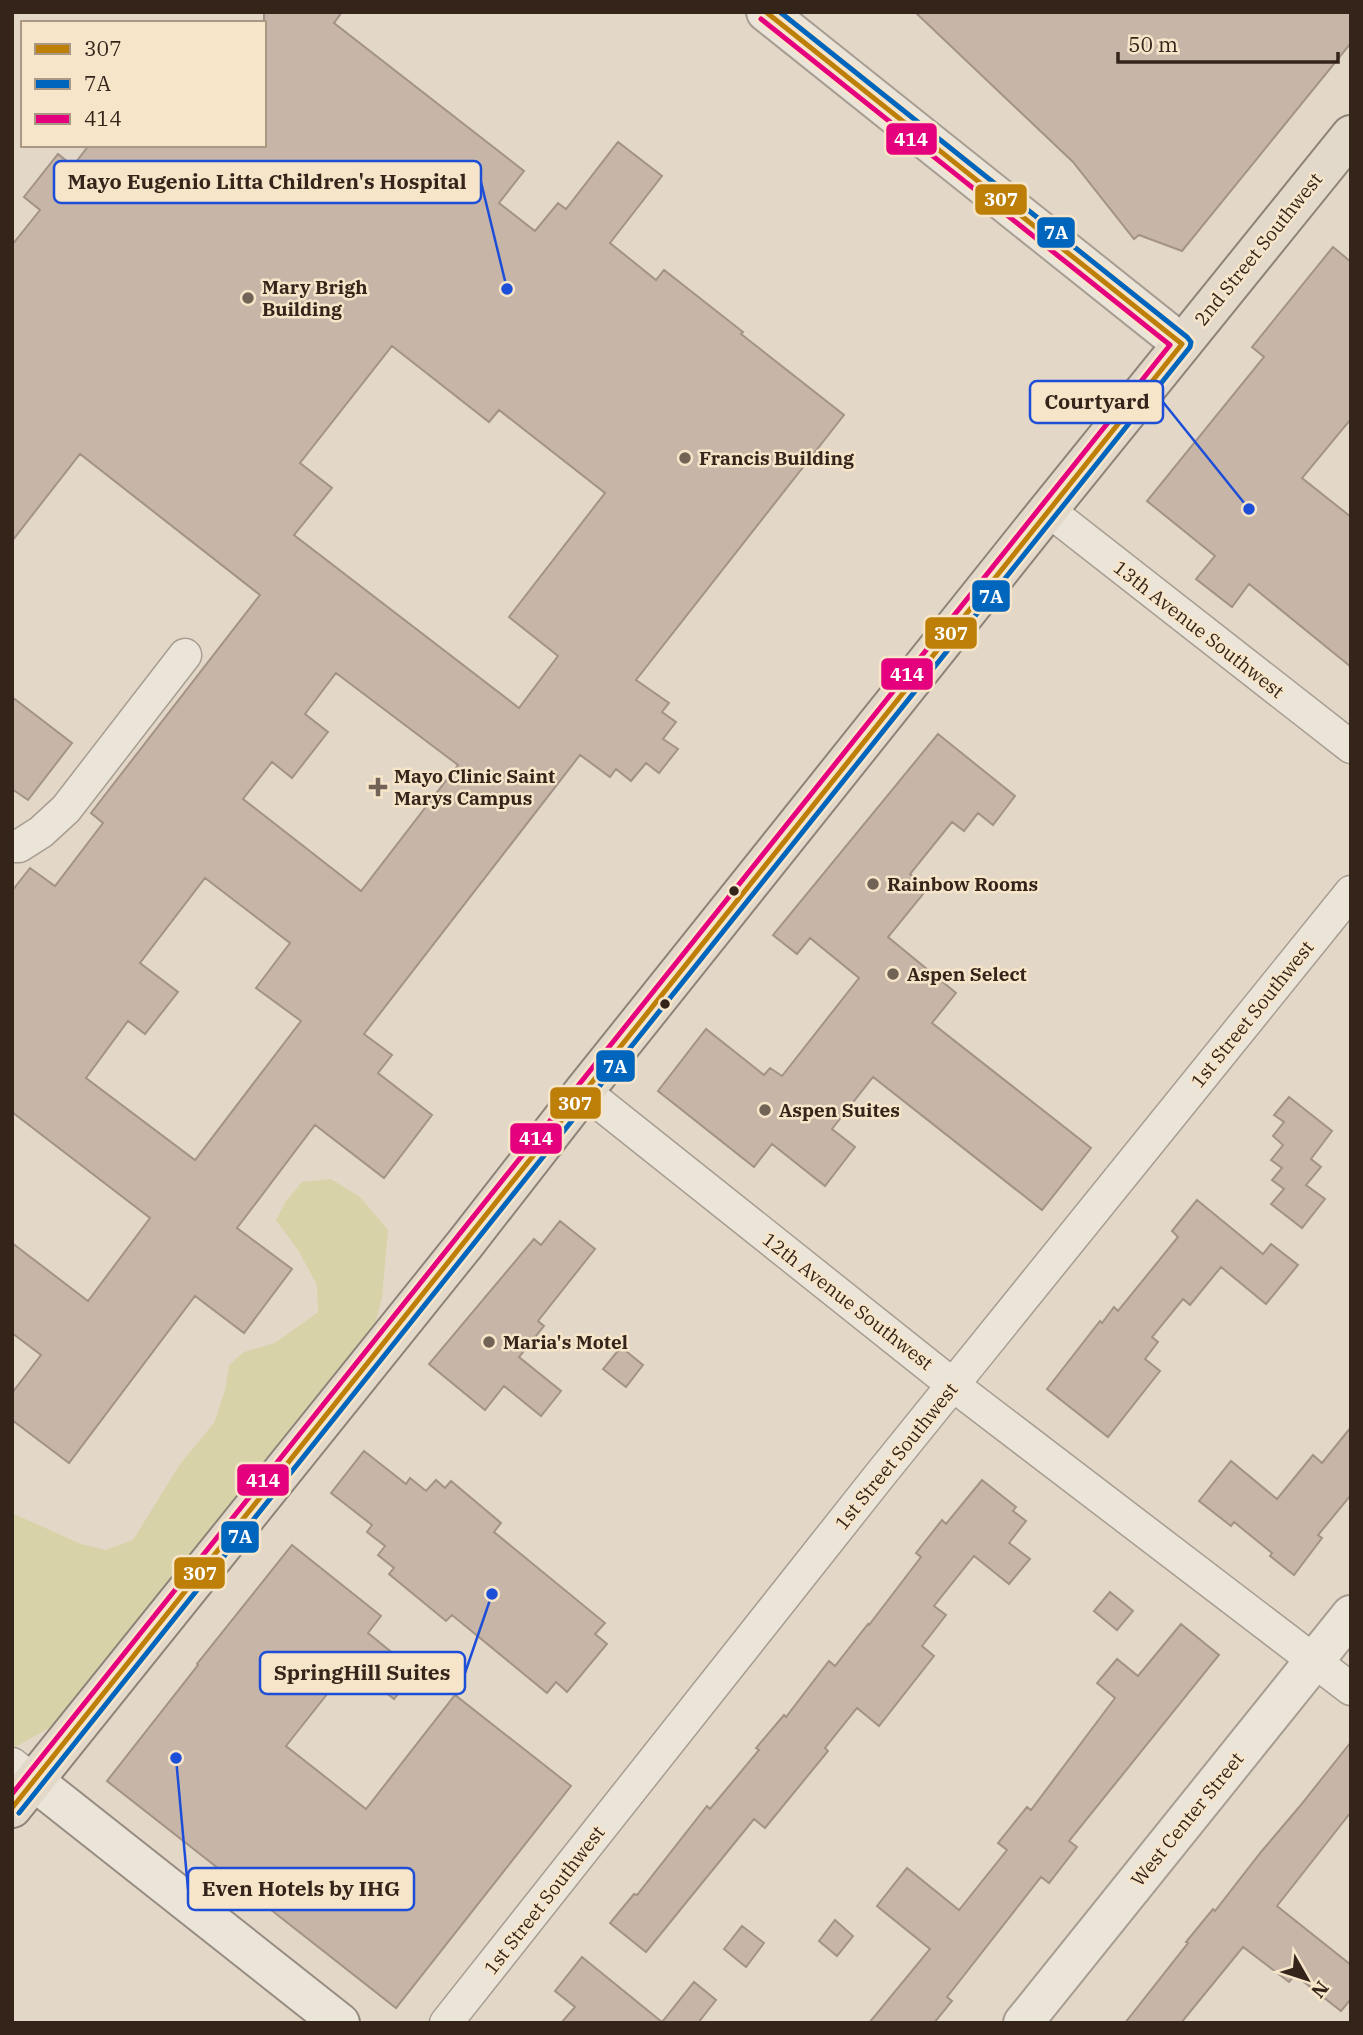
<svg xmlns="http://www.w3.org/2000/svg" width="1363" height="2035" font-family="'IBM Plex Serif',serif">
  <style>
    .green { fill: #d7d2a8 }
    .building { fill: #c7b5a8; stroke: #a39387; stroke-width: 2; fill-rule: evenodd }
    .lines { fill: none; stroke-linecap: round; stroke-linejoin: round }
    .minor-casing { stroke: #a79d91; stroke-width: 35 }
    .tertiary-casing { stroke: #a79d91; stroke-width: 42 }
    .secondary-casing { stroke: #978c81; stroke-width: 42 }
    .primary-casing { stroke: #8d8378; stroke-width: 42 }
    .minor { stroke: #ebe4d9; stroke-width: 32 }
    .tertiary { stroke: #ebe4d9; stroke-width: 38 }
    .secondary { stroke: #ebe4d9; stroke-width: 38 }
    .primary { stroke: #e3d9ca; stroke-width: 38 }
    .bus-1-casing { stroke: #f7e5ca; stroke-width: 10 }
    .bus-2-casing { stroke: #f7e5ca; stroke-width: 10 }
    .bus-3-casing { stroke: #f7e5ca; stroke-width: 10 }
    .bus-1 { stroke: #bd7f08; stroke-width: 5 }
    .bus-2 { stroke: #0065bd; stroke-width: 5 }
    .bus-3 { stroke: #e5007d; stroke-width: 5 }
    .poi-dot { fill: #726357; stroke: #f7e5ca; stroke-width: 2.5 }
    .bus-dot { fill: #35241a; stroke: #f7e5ca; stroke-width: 2.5 }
    .labels { text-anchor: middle; stroke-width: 5; stroke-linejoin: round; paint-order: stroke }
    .street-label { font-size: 19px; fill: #35241a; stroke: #f7e5ca }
    .poi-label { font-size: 19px; font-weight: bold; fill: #35241a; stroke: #f7e5ca; text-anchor: start }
    .leader { fill: none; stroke: #1d4ed8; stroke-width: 2.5 }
    .callout-dot { fill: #1d4ed8; stroke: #f7e5ca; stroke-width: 2.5 }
    .callout { fill: #f7e5ca; stroke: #1d4ed8; stroke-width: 2.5 }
    .callout-label { font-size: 21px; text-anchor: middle; font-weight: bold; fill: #35241a }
    .line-badge { stroke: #f7e5ca; stroke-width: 2.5 }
    .badge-label { font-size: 19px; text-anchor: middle; font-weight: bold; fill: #fff }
  </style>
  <rect width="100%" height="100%" fill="#e3d8c7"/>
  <!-- green -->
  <path class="green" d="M331 1179 360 1197 388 1230 382 1297 371 1341 192 1615 141 1670 79 1715 49 1728 12 1749V1513L81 1544 106 1550 133 1540 180 1464 214 1423 225 1390 229 1365 244 1352 275 1343 318 1312 317 1285 298 1250 276 1220 286 1201 302 1182Z"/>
  <!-- building -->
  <path class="building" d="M264 12H342L334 23 524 171 499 203 535 231 558 203 566 209 618 142 662 176 610 243 656 280 664 270 743 332 741 334 844 415 636 680 669 703 662 712 676 722 663 739 678 749 659 773 646 763 631 781 616 769 610 777 580 755 364 1034 392 1055 378 1073 432 1115 384 1178 315 1125 237 1228 292 1269 244 1333 195 1296 69 1463 12 1420V1393L41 1355 12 1333V1243L88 1301 150 1218 12 1112V891L30 868 55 886 103 823 91 813 260 595 80 454 12 541V245L40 210 24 197 58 154 73 166 89 145H264ZM392 346 489 422 499 410 605 493 509 617 558 656 519 708 294 535 332 488 300 463ZM336 673 458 765 361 891 243 799 272 762 292 778 328 732 305 714ZM205 878 290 943 256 988 301 1021 195 1160 86 1078 128 1021 145 1034 178 992 140 963Z
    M915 12H1351V43L1182 251 1139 235 1134 239 1073 162Z
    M1333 247 1351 262V419L1302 478 1351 517V667L1249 584 1232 607 1196 579 1215 556 1147 501 1264 357 1252 347Z
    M12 697 72 743 28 800 12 789Z
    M938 734 1015 796 993 825 978 813 964 831 952 822 910 874 928 888 888 937 956 993 932 1023 1091 1148 1042 1210 873 1077 832 1129 855 1147 825 1186 772 1144 754 1167 658 1091 706 1029 764 1075 770 1068 782 1076 859 978 810 938 797 954 773 935Z
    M1289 1097 1332 1131 1311 1159 1321 1167 1306 1185 1325 1199 1302 1228 1271 1204 1284 1189 1272 1180 1282 1168 1271 1160 1283 1145 1273 1136 1284 1122 1274 1115Z
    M1197 1200 1263 1254 1271 1244 1298 1265 1266 1304 1221 1267 1190 1305 1183 1299 1152 1337 1158 1342 1145 1359 1160 1371 1108 1437 1047 1389 1100 1321 1102 1323 1114 1307 1118 1311 1178 1237 1172 1231Z
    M560 1221 595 1249 538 1321 544 1326 519 1357 561 1391 541 1416 504 1386 485 1410 429 1364 534 1239 541 1245Z
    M621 1347 643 1365 626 1387 603 1369Z
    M1351 1427V1495L1318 1535 1322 1538 1294 1575 1270 1556 1272 1553 1234 1522 1231 1526 1199 1501 1231 1461 1277 1499 1313 1455 1322 1463Z
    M364 1451 406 1484 410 1478 426 1491 436 1480 445 1488 451 1481 501 1523 494 1532 605 1623 595 1634 607 1644 567 1692 556 1682 547 1693 452 1615 446 1621 389 1574 394 1568 378 1555 385 1546 367 1532 372 1525 331 1493Z
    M982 1480 1016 1507 1013 1511 1026 1521 1009 1543 1030 1559 1009 1584 974 1556 934 1606 946 1615 922 1646 934 1656 879 1726 857 1708 825 1748 828 1751 765 1828 754 1819 646 1952 610 1923 634 1894 637 1895 707 1806 710 1809 759 1750 756 1748 784 1715 786 1717 829 1661 835 1666 868 1624 869 1625 921 1557 916 1553 942 1520 946 1524Z
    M292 1545 381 1616 368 1633 416 1672 394 1699 358 1670 328 1693 286 1746 366 1809 455 1695 571 1786 396 2008 107 1781 198 1665 197 1664Z
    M1110 1592 1133 1611 1117 1630 1094 1611Z
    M1181 1624 1219 1655 1069 1841 1077 1847 1049 1883 1041 1877 947 1997 952 2001 934 2023H869L930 1949 877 1906 907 1868 959 1910 1007 1850 998 1843 1027 1807 1031 1810 1115 1698 1097 1683 1117 1659 1138 1676Z
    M1351 1742V1812L1277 1906 1351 1965V1999L1341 2011 1295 1975 1289 1982 1243 1947 1181 2023H1125L1188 1943 1186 1942 1213 1909 1215 1911 1261 1852 1300 1806Z
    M835 1920 853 1936 837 1956 819 1941Z
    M742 1926 764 1943 746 1967 724 1949Z
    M582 1957 662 2022 694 1982 716 2000 698 2023H561L575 2007 555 1991Z"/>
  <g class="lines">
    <!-- minor casing -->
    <g class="minor-casing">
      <path id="minor" d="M1048 510 1351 747
        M12 846H19L41 832 66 809 185 655
        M584 1091 953 1385 1351 1689
        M12 1764 34 1781
        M446 2023 880 1475 1351 892"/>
    </g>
    <!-- tertiary casing -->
    <g class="tertiary-casing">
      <path id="tertiary" d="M766 12 1182 344
        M1023 2023 1351 1615"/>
    </g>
    <!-- secondary casing -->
    <g class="secondary-casing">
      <path id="secondary" d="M34 1781 340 2023"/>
    </g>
    <!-- primary casing -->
    <g class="primary-casing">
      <path id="primary" d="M12 1808 465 1244 584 1091 1048 510 1351 135"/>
    </g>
    <!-- minor -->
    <use href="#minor" class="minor"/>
    <!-- tertiary -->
    <use href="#tertiary" class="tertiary"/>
    <!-- secondary -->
    <use href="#secondary" class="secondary"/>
    <!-- primary -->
    <use href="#primary" class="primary"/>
    <!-- bus-1 casing -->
    <g class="bus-1-casing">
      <path id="bus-1" d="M12 1808 1182 344 766 12"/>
    </g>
    <!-- bus-2 casing -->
    <g class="bus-2-casing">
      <path id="bus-2" d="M19 1813 1190 347 1191 342 1187 337 780 12"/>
    </g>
    <!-- bus-3 casing -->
    <g class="bus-3-casing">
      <path id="bus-3" d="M12 1794 1170 345 761 19"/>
    </g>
    <!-- bus-1 -->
    <use href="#bus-1" class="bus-1"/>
    <!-- bus-2 -->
    <use href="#bus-2" class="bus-2"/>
    <!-- bus-3 -->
    <use href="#bus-3" class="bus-3"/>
  </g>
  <!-- markers -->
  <g class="poi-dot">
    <circle cx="248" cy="298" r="7"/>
    <circle cx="685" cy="458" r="7"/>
    <path d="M374.5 776.5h7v7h7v7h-7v7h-7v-7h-7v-7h7z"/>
    <circle cx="873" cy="884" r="7"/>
    <circle cx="893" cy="974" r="7"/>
    <circle cx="765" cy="1110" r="7"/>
    <circle cx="489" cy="1342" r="7"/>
  </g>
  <g class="bus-dot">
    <circle cx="734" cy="891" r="6"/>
    <circle cx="665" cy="1004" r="6"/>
  </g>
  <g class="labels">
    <!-- street labels -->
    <g class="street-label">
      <text transform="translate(1258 249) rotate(-51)" y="7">2nd Street Southwest</text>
      <text transform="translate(1199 629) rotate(38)" y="7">13th Avenue Southwest</text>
      <text transform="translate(1252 1014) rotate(-51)" y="7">1st Street Southwest</text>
      <text transform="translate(848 1301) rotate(38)" y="7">12th Avenue Southwest</text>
      <text transform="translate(896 1456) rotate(-51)" y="7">1st Street Southwest</text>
      <text transform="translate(1187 1819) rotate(-51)" y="7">West Center Street</text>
      <text transform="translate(544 1900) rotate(-52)" y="7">1st Street Southwest</text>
    </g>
    <!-- poi labels -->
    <g class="poi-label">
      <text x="262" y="294">Mary Brigh<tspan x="262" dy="22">Building</tspan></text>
      <text x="699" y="465">Francis Building</text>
      <text x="394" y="783">Mayo Clinic Saint<tspan x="394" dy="22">Marys Campus</tspan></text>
      <text x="887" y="891">Rainbow Rooms</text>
      <text x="907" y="981">Aspen Select</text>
      <text x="779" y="1117">Aspen Suites</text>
      <text x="503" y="1349">Maria's Motel</text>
    </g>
  </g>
  <!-- callouts -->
  <path class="leader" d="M507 289L481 182M1249 509L1163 402M492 1594L465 1673M176 1758L188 1889"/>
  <g class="callout-dot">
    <circle cx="507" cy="289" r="7"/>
    <circle cx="1249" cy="509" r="7"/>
    <circle cx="492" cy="1594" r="7"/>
    <circle cx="176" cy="1758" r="7"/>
  </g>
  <g class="callout">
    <rect x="54" y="161" width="427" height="42" rx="7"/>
    <rect x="1030" y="381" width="133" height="42" rx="7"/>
    <rect x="260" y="1652" width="205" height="42" rx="7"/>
    <rect x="188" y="1868" width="226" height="42" rx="7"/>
  </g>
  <g class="callout-label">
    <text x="267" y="189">Mayo Eugenio Litta Children's Hospital</text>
    <text x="1097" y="409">Courtyard</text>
    <text x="362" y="1680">SpringHill Suites</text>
    <text x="301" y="1896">Even Hotels by IHG</text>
  </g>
  <g class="line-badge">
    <rect x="885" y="122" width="53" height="34" rx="7" fill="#e5007d"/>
    <rect x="974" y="183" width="54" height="33" rx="7" fill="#bd7f08"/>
    <rect x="1036" y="216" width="40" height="33" rx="7" fill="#0065bd"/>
    <rect x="971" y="579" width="40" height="34" rx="7" fill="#0065bd"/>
    <rect x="924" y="616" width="54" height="34" rx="7" fill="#bd7f08"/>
    <rect x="880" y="657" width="54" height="34" rx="7" fill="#e5007d"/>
    <rect x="595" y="1049" width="41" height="34" rx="7" fill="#0065bd"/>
    <rect x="549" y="1086" width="53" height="34" rx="7" fill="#bd7f08"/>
    <rect x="509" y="1122" width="54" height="33" rx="7" fill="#e5007d"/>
    <rect x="236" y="1463" width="54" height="34" rx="7" fill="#e5007d"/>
    <rect x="220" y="1520" width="40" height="34" rx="7" fill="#0065bd"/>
    <rect x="173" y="1556" width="53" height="34" rx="7" fill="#bd7f08"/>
  </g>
  <g class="badge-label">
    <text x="911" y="146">414</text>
    <text x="1001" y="206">307</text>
    <text x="1056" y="239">7A</text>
    <text x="991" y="603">7A</text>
    <text x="951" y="640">307</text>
    <text x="907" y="681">414</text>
    <text x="615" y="1073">7A</text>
    <text x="575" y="1110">307</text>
    <text x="536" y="1145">414</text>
    <text x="263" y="1487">414</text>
    <text x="240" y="1543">7A</text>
    <text x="200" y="1580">307</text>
  </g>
  <!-- border -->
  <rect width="1363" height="2035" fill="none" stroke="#35241a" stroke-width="28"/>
  <!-- legend -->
  <rect x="21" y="21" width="245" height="126" fill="#f7e5ca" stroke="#a99884" stroke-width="2"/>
  <rect x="35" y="44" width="35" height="10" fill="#bd7f08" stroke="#a99884" stroke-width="2"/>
  <text x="84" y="56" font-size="21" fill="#35241a">307</text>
  <rect x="35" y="79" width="35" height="10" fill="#0065bd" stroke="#a99884" stroke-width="2"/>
  <text x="84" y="91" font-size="21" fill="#35241a">7A</text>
  <rect x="35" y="114" width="35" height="10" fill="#e5007d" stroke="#a99884" stroke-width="2"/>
  <text x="84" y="126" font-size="21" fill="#35241a">414</text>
  <!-- north arrow -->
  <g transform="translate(1307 1979) rotate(129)" stroke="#f7e5ca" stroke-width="5" paint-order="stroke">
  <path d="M0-5L12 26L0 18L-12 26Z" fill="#35241a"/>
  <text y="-10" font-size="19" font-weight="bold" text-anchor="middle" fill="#35241a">N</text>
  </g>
  <!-- scale -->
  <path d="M1118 52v10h220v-10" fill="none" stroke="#35241a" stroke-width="3.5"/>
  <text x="1128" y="52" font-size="21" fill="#35241a" stroke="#f7e5ca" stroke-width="5" paint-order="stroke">50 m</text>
</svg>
